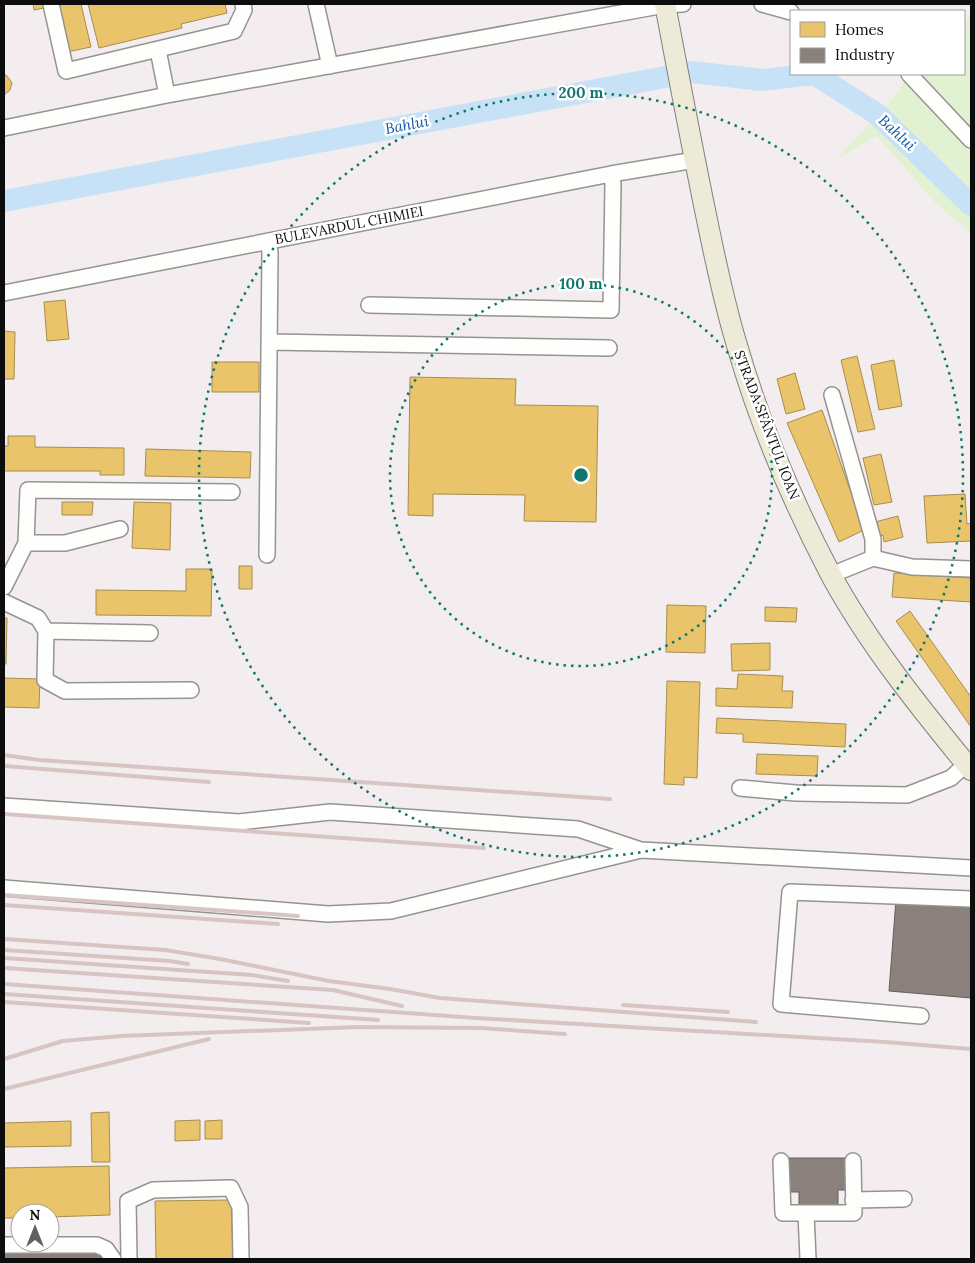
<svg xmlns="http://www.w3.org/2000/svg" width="975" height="1263" font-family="Lora,serif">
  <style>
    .industrial { fill: #f3edef; fill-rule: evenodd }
    .green { fill: #e2f1d2 }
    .homes { fill: #e9c46a; stroke: #a78d4e }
    .industry { fill: #8a817c; stroke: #645e5b }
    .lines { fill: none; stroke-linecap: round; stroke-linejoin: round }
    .river { stroke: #c7e2f6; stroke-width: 22 }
    .minor-casing { stroke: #949490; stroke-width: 18 }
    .major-casing { stroke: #81817d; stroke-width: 22 }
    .minor { stroke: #fefefd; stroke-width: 15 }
    .major { stroke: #edead8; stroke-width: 20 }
    .rail { stroke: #d8c5c3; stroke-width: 4 }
    .ring { fill: none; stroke: #0f766e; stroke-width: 2.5; stroke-dasharray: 2.5 5 }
    .labels { text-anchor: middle; stroke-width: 5; stroke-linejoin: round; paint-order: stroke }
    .street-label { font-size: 14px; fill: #0d0d0d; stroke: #fff }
    .water-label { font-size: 15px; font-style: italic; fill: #1357a3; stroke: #fff }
    .centre { fill: #0f766e; stroke: #fff; stroke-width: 2.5 }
    .ring-label { font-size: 15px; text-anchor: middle; font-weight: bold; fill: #0f766e; stroke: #fff; stroke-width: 5; stroke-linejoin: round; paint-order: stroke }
  </style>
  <rect width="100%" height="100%" fill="#fbfaf2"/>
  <!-- industrial -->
  <path class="industrial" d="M4 4H971V16L964 20V11H791V74H910L888 104 837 159 877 136 935 203 971 233V1259H4ZM20 1213H50V1243H20Z"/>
  <!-- green -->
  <path class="green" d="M971 16V233L935 203 877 136 835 160 888 104 910 74H964V20Z"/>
  <!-- homes -->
  <path class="homes" d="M33 4H48L49 7 34 10Z
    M57 4H81L91 47 67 52Z
    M88 4H225L227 13 181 24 182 28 99 48Z
    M4 74 7 76 12 83 10 90 4 95Z
    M65 300 69 339 47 341 44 302Z
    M4 331 15 332 14 379H4Z
    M857 356 875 429 858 432 841 360Z
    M894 360 902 406 879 410 871 365Z
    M212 362H259V392H212Z
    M795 373 805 409 786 414 777 379Z
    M410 377 516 379 515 405 598 406 596 522 524 521 525 495 433 494V516L408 515Z
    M822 410 864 530 839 542 787 423Z
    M8 436H35V447L124 448V475H100V471H4V446H8Z
    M146 449 251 452 250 478 145 476Z
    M881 454 892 502 874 505 863 458Z
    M965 494 967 524 971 523V541L927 543 924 496Z
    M62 502H93L92 515H62Z
    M134 502 171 503 170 550 132 548Z
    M898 516 903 537 884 542 883 535 879 536 875 522Z
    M239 566H252V589H239Z
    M186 569H212L211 616 96 615V590L186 591Z
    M894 573 971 578V602L892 597Z
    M667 605 706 606 705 653 666 652Z
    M765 607 797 608 796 622 765 621Z
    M910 611 971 697V727L896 621Z
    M4 618H7L6 664H4Z
    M770 643V670L732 671 731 644Z
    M738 674 783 676 782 691H793L792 708 716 706V688L737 689Z
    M4 678 40 679 39 708 4 707Z
    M667 681 700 682 697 778 684 777V785L664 784Z
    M717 718 846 724 845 747 743 742V734L716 733Z
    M757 754 818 756 817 776 756 774Z
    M109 1112 110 1162H92L91 1113Z
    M200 1120V1140L175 1141V1121Z
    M222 1120V1139H205V1121Z
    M71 1121V1146L4 1147V1123Z
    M109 1166 110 1215 50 1217V1213H20V1218H4V1168Z
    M231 1200 233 1259H156L155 1201Z"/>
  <!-- industry -->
  <path class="industry" d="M896 899 971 905V998L889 991Z
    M786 1158H847V1190H838V1206H799V1192H786Z
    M101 1248 102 1259H4V1252Z"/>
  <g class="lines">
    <!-- river -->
    <path class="river" d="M814 74 877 114 971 205
      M4 201 692 72 762 80 812 74"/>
    <!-- minor casing -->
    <g class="minor-casing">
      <path id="minor" d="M51 4 66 71 234 31 244 10 243 4
        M316 4 330 66
        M762 4 791 12
        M158 50 167 95
        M909 74 971 140
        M4 128 167 95 665 5 683 4
        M4 293 611 174 695 160
        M369 305 611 310 613 184 611 174
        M270 342 609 348
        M832 395 873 539V558
        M26 543H65L120 529
        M267 555 270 252 268 241
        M831 575 873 558 912 567 971 569
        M4 587 26 543 28 490 232 492
        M4 602 38 618 46 631 45 680 65 691 191 690
        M46 631 150 633
        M740 788 796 793 907 795 951 778 966 764
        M4 806 239 822 330 812 578 829 641 850 971 868
        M4 888 328 914 391 911 641 850
        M921 1016 781 1004 790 892 971 899
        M781 1161 783 1213H854L853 1161
        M853 1200 904 1199
        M806 1213 808 1259
        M4 1245H97L106 1249 113 1259
        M129 1259 128 1201 153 1190 231 1188 240 1207 241 1259"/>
    </g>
    <!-- major casing -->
    <g class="major-casing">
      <path id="major" d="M665 4C678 73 691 142 705 210 714 254 723 299 736 342 759 422 792 501 831 575 869 645 921 709 971 770"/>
    </g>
    <!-- minor -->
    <use href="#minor" class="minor"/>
    <!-- major -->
    <use href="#major" class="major"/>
    <!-- rail -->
    <path class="rail" d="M4 755 39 760 610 799
      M4 766 209 782
      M4 814 484 848
      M4 895 298 916
      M4 905 278 924
      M4 939 165 950 220 959 329 981 390 989 440 998 756 1022
      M4 950 170 961 188 964
      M4 958 252 975 288 981
      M4 968 333 990 402 1006
      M4 984 476 1018 885 1042 971 1049
      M4 994 378 1020
      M4 1002 309 1023
      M623 1005 728 1012
      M4 1059 63 1041 121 1036 358 1027 481 1028 565 1034
      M4 1089 209 1039"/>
  </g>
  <!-- distance rings -->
  <g class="ring">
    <circle cx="581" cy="475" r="191"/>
    <circle cx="581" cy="475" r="382"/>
  </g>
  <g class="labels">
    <!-- street labels -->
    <g class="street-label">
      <text transform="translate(349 225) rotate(-11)" y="5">BULEVARDUL CHIMIEI</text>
      <text transform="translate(767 425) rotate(69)" y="5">STRADA SFÂNTUL IOAN</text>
    </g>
    <!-- water labels -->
    <g class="water-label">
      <text transform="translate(407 125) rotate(-11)" y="5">Bahlui</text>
      <text transform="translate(897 133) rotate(43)" y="5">Bahlui</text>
    </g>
  </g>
  <circle cx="581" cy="475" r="8" class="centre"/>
  <g class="ring-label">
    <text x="581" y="98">200 m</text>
    <text x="581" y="289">100 m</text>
  </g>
  <!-- border -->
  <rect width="975" height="1263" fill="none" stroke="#0d0d0d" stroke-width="10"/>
  <!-- legend -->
  <rect x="790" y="10" width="175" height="65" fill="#ffffff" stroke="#9e9e9e"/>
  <rect x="800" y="22" width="25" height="15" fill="#e9c46a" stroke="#9e9e9e"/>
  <text x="835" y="35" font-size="15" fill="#0d0d0d">Homes</text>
  <rect x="800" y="48" width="25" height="15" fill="#8a817c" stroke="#9e9e9e"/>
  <text x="835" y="60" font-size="15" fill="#0d0d0d">Industry</text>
  <!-- north arrow -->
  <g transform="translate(35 1228)"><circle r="24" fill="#ffffff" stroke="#9e9e9e"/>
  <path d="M0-4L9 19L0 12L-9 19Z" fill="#60605d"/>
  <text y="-8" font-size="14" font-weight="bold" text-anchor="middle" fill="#0d0d0d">N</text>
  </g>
</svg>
